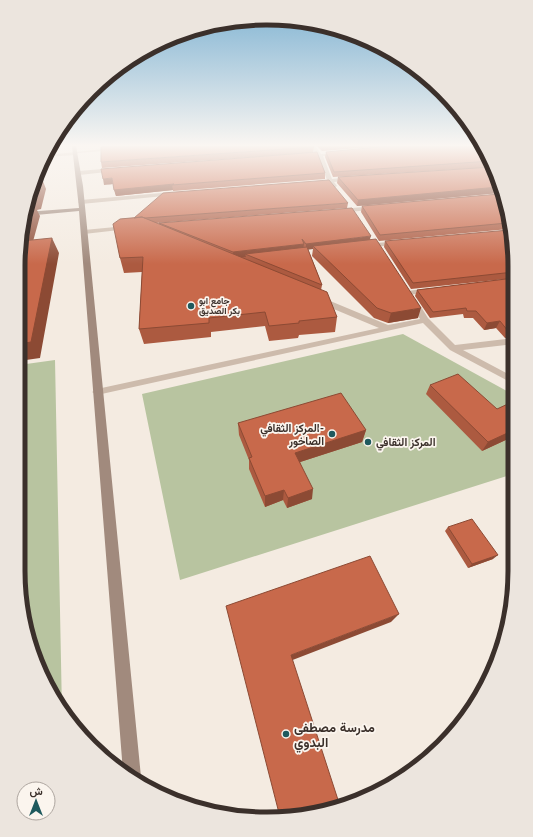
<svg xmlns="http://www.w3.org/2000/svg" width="533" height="837" font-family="Quicksand,Vazirmatn,sans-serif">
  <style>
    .green { fill: #b8c4a0 }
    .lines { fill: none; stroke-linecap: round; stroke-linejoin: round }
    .minor { fill: #cdbbac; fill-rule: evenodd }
    .secondary { fill: #a18a7d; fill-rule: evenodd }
    .wall { fill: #ac5a40 }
    .shaded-wall { fill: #8c4a34 }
    .building { fill: #c8694b; stroke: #8c4a34 }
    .poi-dot { fill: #1f5a5e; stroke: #fbf5ee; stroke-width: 1.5 }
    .labels { text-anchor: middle; stroke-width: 3.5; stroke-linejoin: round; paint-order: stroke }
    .far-poi-label { font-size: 9px; font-weight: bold; fill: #3b302b; stroke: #fbf5ee; text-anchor: start }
    .poi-label { font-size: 11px; font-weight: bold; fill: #3b302b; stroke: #fbf5ee; text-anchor: end }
    .near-poi-label { font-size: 13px; font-weight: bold; fill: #3b302b; stroke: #fbf5ee; text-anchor: start }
    .rim { fill: none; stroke: #3b302b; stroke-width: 5 }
  </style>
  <rect width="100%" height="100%" fill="#f4ebe1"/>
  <!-- green -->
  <path class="green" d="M403 334 514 395 513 474 180 580 142 394Z
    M55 360 62 711 31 650 18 571 19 365Z"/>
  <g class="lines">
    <!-- minor -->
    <path class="minor" d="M310 146H315L321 154 340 153 338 155 323 156 332 179 350 177 352 178V180L334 182 337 186 334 188 328 183H315V181L327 180 318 157H306L304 156 316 154Z
      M113 148 115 150 78 153 76 155 45 157 47 155Z
      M114 168 116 169V171L79 175 76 173 79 171Z
      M173 192 176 194 175 195 81 204 78 202 81 200Z
      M375 206 378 208 377 209 341 213 338 211 341 209Z
      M126 226 128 227V229L84 234 81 232 84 230Z
      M398 241 401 243 400 244 366 248 363 246 366 244Z
      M429 288H432V292L408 295 404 293 408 291Z
      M317 298H323L388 325 420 319 409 301 413 299H416L428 318 455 345 514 338V344L463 350 514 377V384L450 350 423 323 97 395 92 392 97 389 379 328 317 302Z"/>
    <!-- secondary -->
    <path class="secondary" d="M72 146H76L83 186 141 777 139 780 123 772 79 211 25 216 26 212 79 208Z"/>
  </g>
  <!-- wall -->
  <path class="wall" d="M317 146H387L322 151Z
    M314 147 313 153 325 173V179L173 191V190L116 196 113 184 104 185 294 154 102 168 101 162Z
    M326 152 489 156 492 167 333 177 325 157Z
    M492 167 499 193 357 206 337 183 338 177Z
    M499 194 509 229 379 241 361 212 362 206Z
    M348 203 347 208 156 223 159 224V223L370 240 418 318 388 323 374 318 312 256 313 249H308L322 285 321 290 337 317 335 332 299 335 298 338 269 341 265 326 211 332V337L144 344 139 329 142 272 124 273 120 258V219Z
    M385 241 514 250V278L411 289 384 247Z
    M514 278V337L505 338 496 328 484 330 473 318H464L463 314 430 318 415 296 417 290Z
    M514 342V348L512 346Z
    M430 385 514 436 482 451 426 394Z
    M238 423 366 430 362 442 300 462 312 499 287 508 283 500 265 507 249 469V460L239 435Z
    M448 527 493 559 468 568 445 531Z"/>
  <!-- shaded-wall -->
  <path class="shaded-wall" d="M51 146H60L56 153H50L52 158 35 180 37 171Z
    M41 176 46 189 41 209 37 210 40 216 29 256 22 241 26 211 30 196Z
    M112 178 113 184 104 185 103 179Z
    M174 184 172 185 173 190 116 196 114 190Z
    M498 187 499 193 357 206 358 200Z
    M371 236 369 242 313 246V249L306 250V244Z
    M52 238 59 253 40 358 19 361V344Z
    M304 244 303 250 245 254 246 257 233 258V252Z
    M421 308 418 318 388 323 391 313Z
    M500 321 496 328 484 330 487 323Z
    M366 430 362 442 294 464 295 453Z
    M514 430V436L482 451 488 442Z
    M313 489 312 499 287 508 288 498Z
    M284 490 283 500 265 507V496Z
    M498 555 493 559 468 568 472 564Z
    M399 614 391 622 290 661 291 655Z"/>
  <!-- building -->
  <path class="building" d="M106 146H313L314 147 101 162V147Z
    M389 146H483L489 156 491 161 334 172 326 152Z
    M317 152 325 173 172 185 174 184 114 190 112 178 103 179 101 169Z
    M492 167 498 187 358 200 338 177Z
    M36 176H41L35 195 30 196Z
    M329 180 348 203 145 218 142 217 134 218 163 193Z
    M499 194 507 223 380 235 362 206Z
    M29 202H33L22 241 52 238 31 342 19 344 20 234Z
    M352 208 371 236 306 244 302 239 304 244 233 252 159 223Z
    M142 217 327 292 337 317 299 321V323L269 326 265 312 209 318V323L139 329 143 257 120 258 113 224 120 219Z
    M509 230 514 250V272L413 283 385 241Z
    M376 239 421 308 391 313 377 308 313 246Z
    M307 247 322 285 245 254Z
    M514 278V331H508L500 321 487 323 476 311H467L466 308 433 312 417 290Z
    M458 374 497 409 510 403 514 406V430L488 442 430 385Z
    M341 393 366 430 295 453 313 489 288 498 284 490 265 496 249 458 252 457 238 423Z
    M472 519 498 555 472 564 448 527Z
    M370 556 399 614 291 655 340 806 331 810 280 817 226 606Z"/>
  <!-- sky -->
  <linearGradient id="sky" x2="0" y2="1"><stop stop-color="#7eb2d2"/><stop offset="0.55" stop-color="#faf6f2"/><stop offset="1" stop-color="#faf6f2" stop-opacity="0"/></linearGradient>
  <rect width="533" height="264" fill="url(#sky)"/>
  <!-- markers -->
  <g class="poi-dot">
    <circle cx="191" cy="306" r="4"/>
    <circle cx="332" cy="434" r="4"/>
    <circle cx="368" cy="442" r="4"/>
    <circle cx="286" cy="734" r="4"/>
  </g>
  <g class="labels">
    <!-- far-poi labels -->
    <g class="far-poi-label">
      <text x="199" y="304">جامع ابو<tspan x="199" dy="10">بكر الصديق</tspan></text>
    </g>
    <!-- poi labels -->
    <g class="poi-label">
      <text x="324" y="432">المركز الثقافي-<tspan x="324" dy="13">الصاخور</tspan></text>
      <text x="376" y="446" text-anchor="start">المركز الثقافي</text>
    </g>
    <!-- near-poi labels -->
    <g class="near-poi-label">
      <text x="294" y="732">مدرسة مصطفى<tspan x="294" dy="15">البدوي</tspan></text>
    </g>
  </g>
  <!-- crop -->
  <path d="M0 0H533V837H0ZM266 25H267A241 241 0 0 1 508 266V571A241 241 0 0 1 267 812H266A241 241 0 0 1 25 571V266A241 241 0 0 1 266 25Z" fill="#ece5de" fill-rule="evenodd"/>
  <path class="rim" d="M266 25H267A241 241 0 0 1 508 266V571A241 241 0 0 1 267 812H266A241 241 0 0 1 25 571V266A241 241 0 0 1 266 25Z"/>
  <!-- north arrow -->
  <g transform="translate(36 801)"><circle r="19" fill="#fbf5ee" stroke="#aea6a0"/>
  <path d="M0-3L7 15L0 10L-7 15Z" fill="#1f5a5e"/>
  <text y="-6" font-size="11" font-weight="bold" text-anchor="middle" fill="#3b302b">ش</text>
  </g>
</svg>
